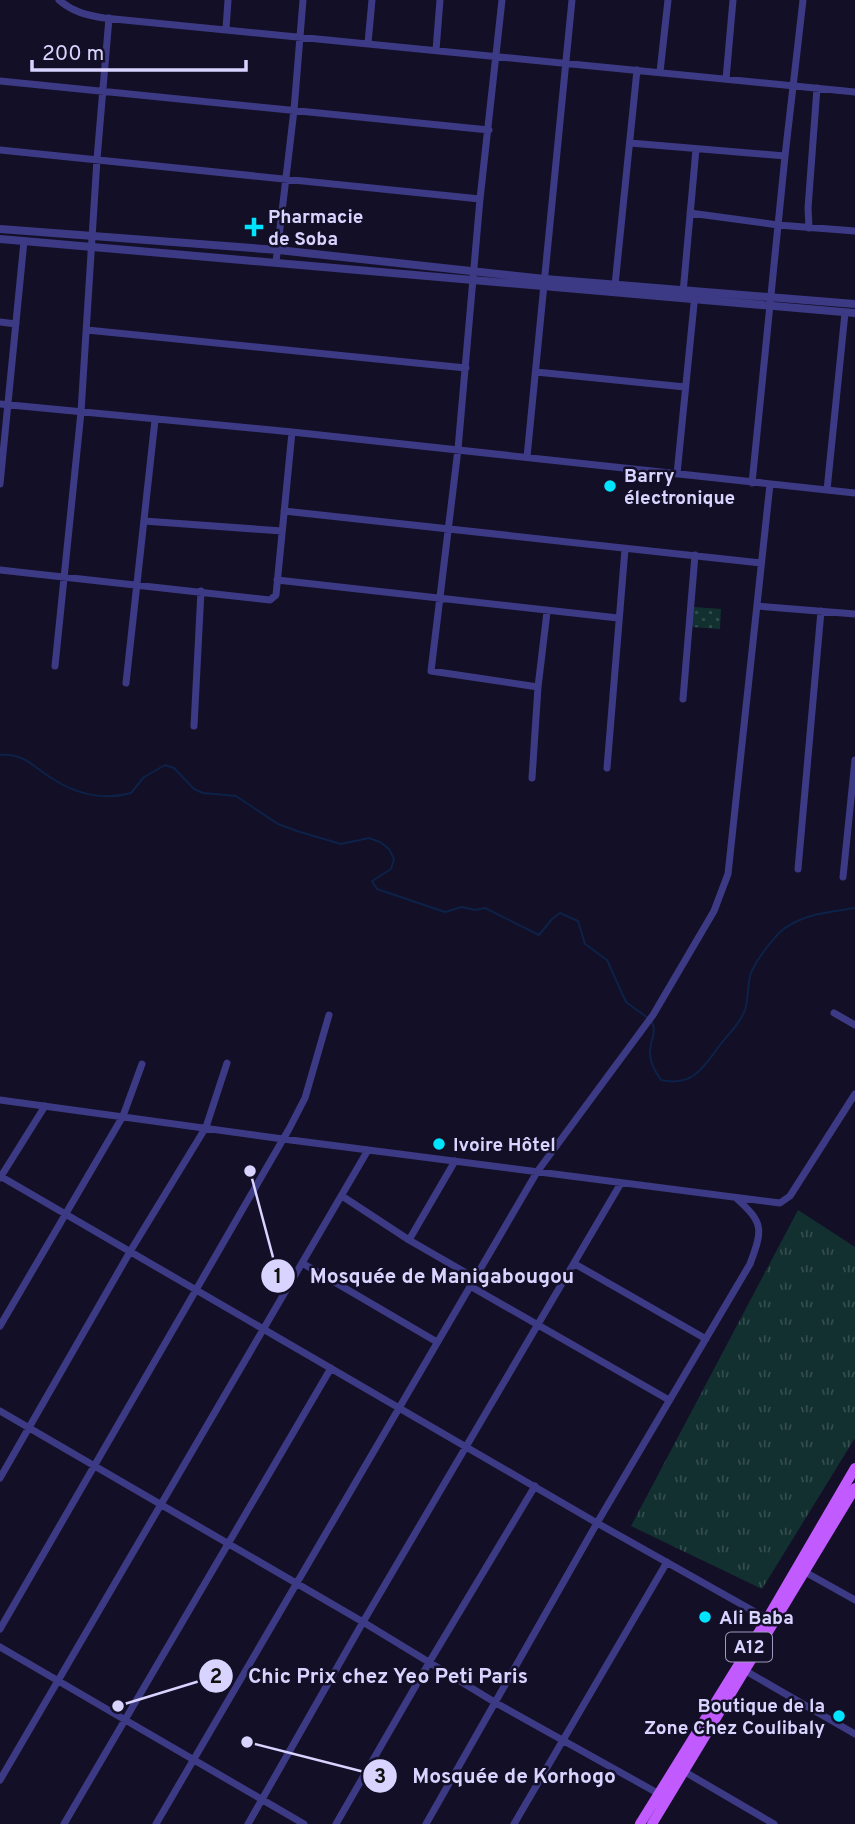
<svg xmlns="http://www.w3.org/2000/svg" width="855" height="1824" font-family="Overpass,sans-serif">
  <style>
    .grass { fill: url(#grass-tufts) }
    .garden { fill: url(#garden-dots) }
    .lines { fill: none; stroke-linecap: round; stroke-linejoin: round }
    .stream { stroke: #0c2248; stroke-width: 2 }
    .minor { stroke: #3d3a85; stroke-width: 7 }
    .tertiary { stroke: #3d3a85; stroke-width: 8 }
    .primary { stroke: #c25bff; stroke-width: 10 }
    .poi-dot { fill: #00e5ff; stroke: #130f26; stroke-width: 2.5 }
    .labels { text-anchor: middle; stroke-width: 5; stroke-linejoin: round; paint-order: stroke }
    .shield { fill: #130f26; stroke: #9e99be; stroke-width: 2 }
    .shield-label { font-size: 18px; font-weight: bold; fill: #d9d4ff }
    .poi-label { font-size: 19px; font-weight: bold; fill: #d9d4ff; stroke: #130f26; text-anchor: start }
    .leader { fill: none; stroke: #d9d4ff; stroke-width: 2.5 }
    .callout-dot { fill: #d9d4ff; stroke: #130f26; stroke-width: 2.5 }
    .mark-label { font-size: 21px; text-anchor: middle; font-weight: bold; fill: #111 }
    .callout-label { font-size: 21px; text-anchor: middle; font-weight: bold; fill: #d9d4ff; stroke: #130f26; stroke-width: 5; stroke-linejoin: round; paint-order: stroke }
  </style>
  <defs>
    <pattern id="grass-tufts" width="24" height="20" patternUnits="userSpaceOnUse" patternTransform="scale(1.75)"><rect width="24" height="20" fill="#12302f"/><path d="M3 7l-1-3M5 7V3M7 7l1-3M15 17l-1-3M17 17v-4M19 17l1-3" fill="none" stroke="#344d4e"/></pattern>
    <pattern id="garden-dots" width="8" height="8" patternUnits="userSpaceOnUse" patternTransform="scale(1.75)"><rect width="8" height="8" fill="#12302f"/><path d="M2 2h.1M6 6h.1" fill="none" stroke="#344d4e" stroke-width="1.8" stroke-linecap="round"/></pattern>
  </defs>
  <rect width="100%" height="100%" fill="#130f26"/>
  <!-- grass -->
  <path class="grass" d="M798 1210 855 1247V1438L762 1589 631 1526Z"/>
  <!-- garden -->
  <path class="garden" d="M694 607 721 609 720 629 692 627Z"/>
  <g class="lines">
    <!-- stream -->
    <path class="stream" d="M0 755C25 753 33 767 53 779 76 794 104 801 131 793L144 777 165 765 174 768 194 789 203 793 236 796 278 824 300 832 341 844 369 838 380 842 389 849 394 859 391 869 372 881 377 889 445 912 462 907 475 910 485 908 539 935 552 919 560 913 578 921 585 944 607 960 626 1002 648 1018
      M652 1022C657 1032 650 1041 650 1052 650 1063 655 1071 661 1080 693 1087 703 1068 720 1045 729 1033 740 1024 745 1010 749 998 747 984 751 973 757 959 769 944 779 933 799 914 829 912 855 908"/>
    <!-- minor -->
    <path class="minor" d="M59 0C73 12 86 15 104 18L855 92
      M502 0 480 199 458 449 431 671 538 687
      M226 29 228 0
      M368 43 372 0
      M436 50 440 0
      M660 72 668 0
      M726 79 733 0
      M0 81 489 130
      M630 143 785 156
      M0 150 480 199
      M690 213 778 225 855 231
      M809 228 808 208 817 88
      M276 262 294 110 303 0
      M615 285 637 70
      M683 293 696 149
      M0 322 16 324
      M87 330 466 368
      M536 372 685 387
      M0 404 292 432 855 493
      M527 457 572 0
      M677 474 695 294
      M752 483 785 156 803 0
      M0 484 24 241
      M827 490 845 313
      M284 511 761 563
      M144 521 282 531
      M0 570 270 600 276 595 292 432
      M277 580 618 618
      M757 606 855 614
      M55 666 81 412 97 159 109 18
      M126 683 155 420
      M683 699 695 555
      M194 726 201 591
      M607 768 625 549
      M532 778 538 687 547 612
      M798 869 821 611
      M843 877 855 760
      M834 1013 855 1025
      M0 1100 283 1139 780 1203 790 1196 855 1094
      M0 1176 597 1523 771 1621
      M0 1178 45 1106
      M342 1196 409 1240 475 1278
      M409 1240 455 1161
      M302 1263 437 1342
      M575 1264 706 1339
      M470 1286 669 1400
      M0 1326 123 1116 142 1064
      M0 1411 363 1622 496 1703 661 1795
      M0 1478 131 1250 206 1127 227 1063
      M805 1572 855 1600
      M0 1629 289 1129 305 1098 329 1015
      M0 1647 304 1824
      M744 1670 855 1734
      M685 1772 774 1824
      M0 1780 368 1150
      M64 1824 331 1368
      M156 1824 537 1172 653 1015 714 911 728 874 770 484
      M248 1824 363 1622 621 1183
      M336 1824 430 1661 535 1486
      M426 1824 597 1523 750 1264C763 1229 764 1223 736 1198
      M514 1824 667 1562"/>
    <!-- tertiary -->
    <path class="tertiary" d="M0 229 278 250 545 279 855 304
      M0 239 855 313"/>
    <!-- primary -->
    <path class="primary" d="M640 1824 767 1619 855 1468
      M652 1824 855 1488"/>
  </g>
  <!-- markers -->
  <g class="poi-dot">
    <path d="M250.5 216.5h7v7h7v7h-7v7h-7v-7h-7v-7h7z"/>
    <circle cx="610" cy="486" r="7"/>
    <circle cx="439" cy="1144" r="7"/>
    <circle cx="705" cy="1617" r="7"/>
    <circle cx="839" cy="1716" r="7"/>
  </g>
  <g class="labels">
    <!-- shield labels -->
    <rect class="shield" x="726" y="1632.5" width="46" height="29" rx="5"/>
    <g class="shield-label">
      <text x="749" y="1653">A12</text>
    </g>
    <!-- poi labels -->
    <g class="poi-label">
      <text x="268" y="223">Pharmacie<tspan x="268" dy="22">de Soba</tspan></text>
      <text x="624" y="482">Barry<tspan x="624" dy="22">électronique</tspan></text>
      <text x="453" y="1151">Ivoire Hôtel</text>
      <text x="719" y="1624">Ali Baba</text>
      <text x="825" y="1712" text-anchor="end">Boutique de la<tspan x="825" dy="22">Zone Chez Coulibaly</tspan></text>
    </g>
  </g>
  <!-- callouts -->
  <path class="leader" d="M250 1171L278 1276M118 1706L216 1676M247 1742L380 1776"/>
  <g class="callout-dot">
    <circle cx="250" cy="1171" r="7"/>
    <circle cx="118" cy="1706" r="7"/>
    <circle cx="247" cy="1742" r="7"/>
    <circle cx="278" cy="1276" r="18"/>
    <circle cx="216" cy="1676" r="18"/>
    <circle cx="380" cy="1776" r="18"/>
  </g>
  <g class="mark-label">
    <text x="278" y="1283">1</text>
    <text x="216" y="1683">2</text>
    <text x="380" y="1783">3</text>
  </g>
  <g class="callout-label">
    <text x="442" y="1283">Mosquée de Manigabougou</text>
    <text x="388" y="1683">Chic Prix chez Yeo Peti Paris</text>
    <text x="514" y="1783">Mosquée de Korhogo</text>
  </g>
  <!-- scale -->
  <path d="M32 60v10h214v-10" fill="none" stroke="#d9d4ff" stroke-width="3.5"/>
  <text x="42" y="60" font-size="21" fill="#d9d4ff" stroke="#130f26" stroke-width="5" paint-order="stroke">200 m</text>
</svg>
